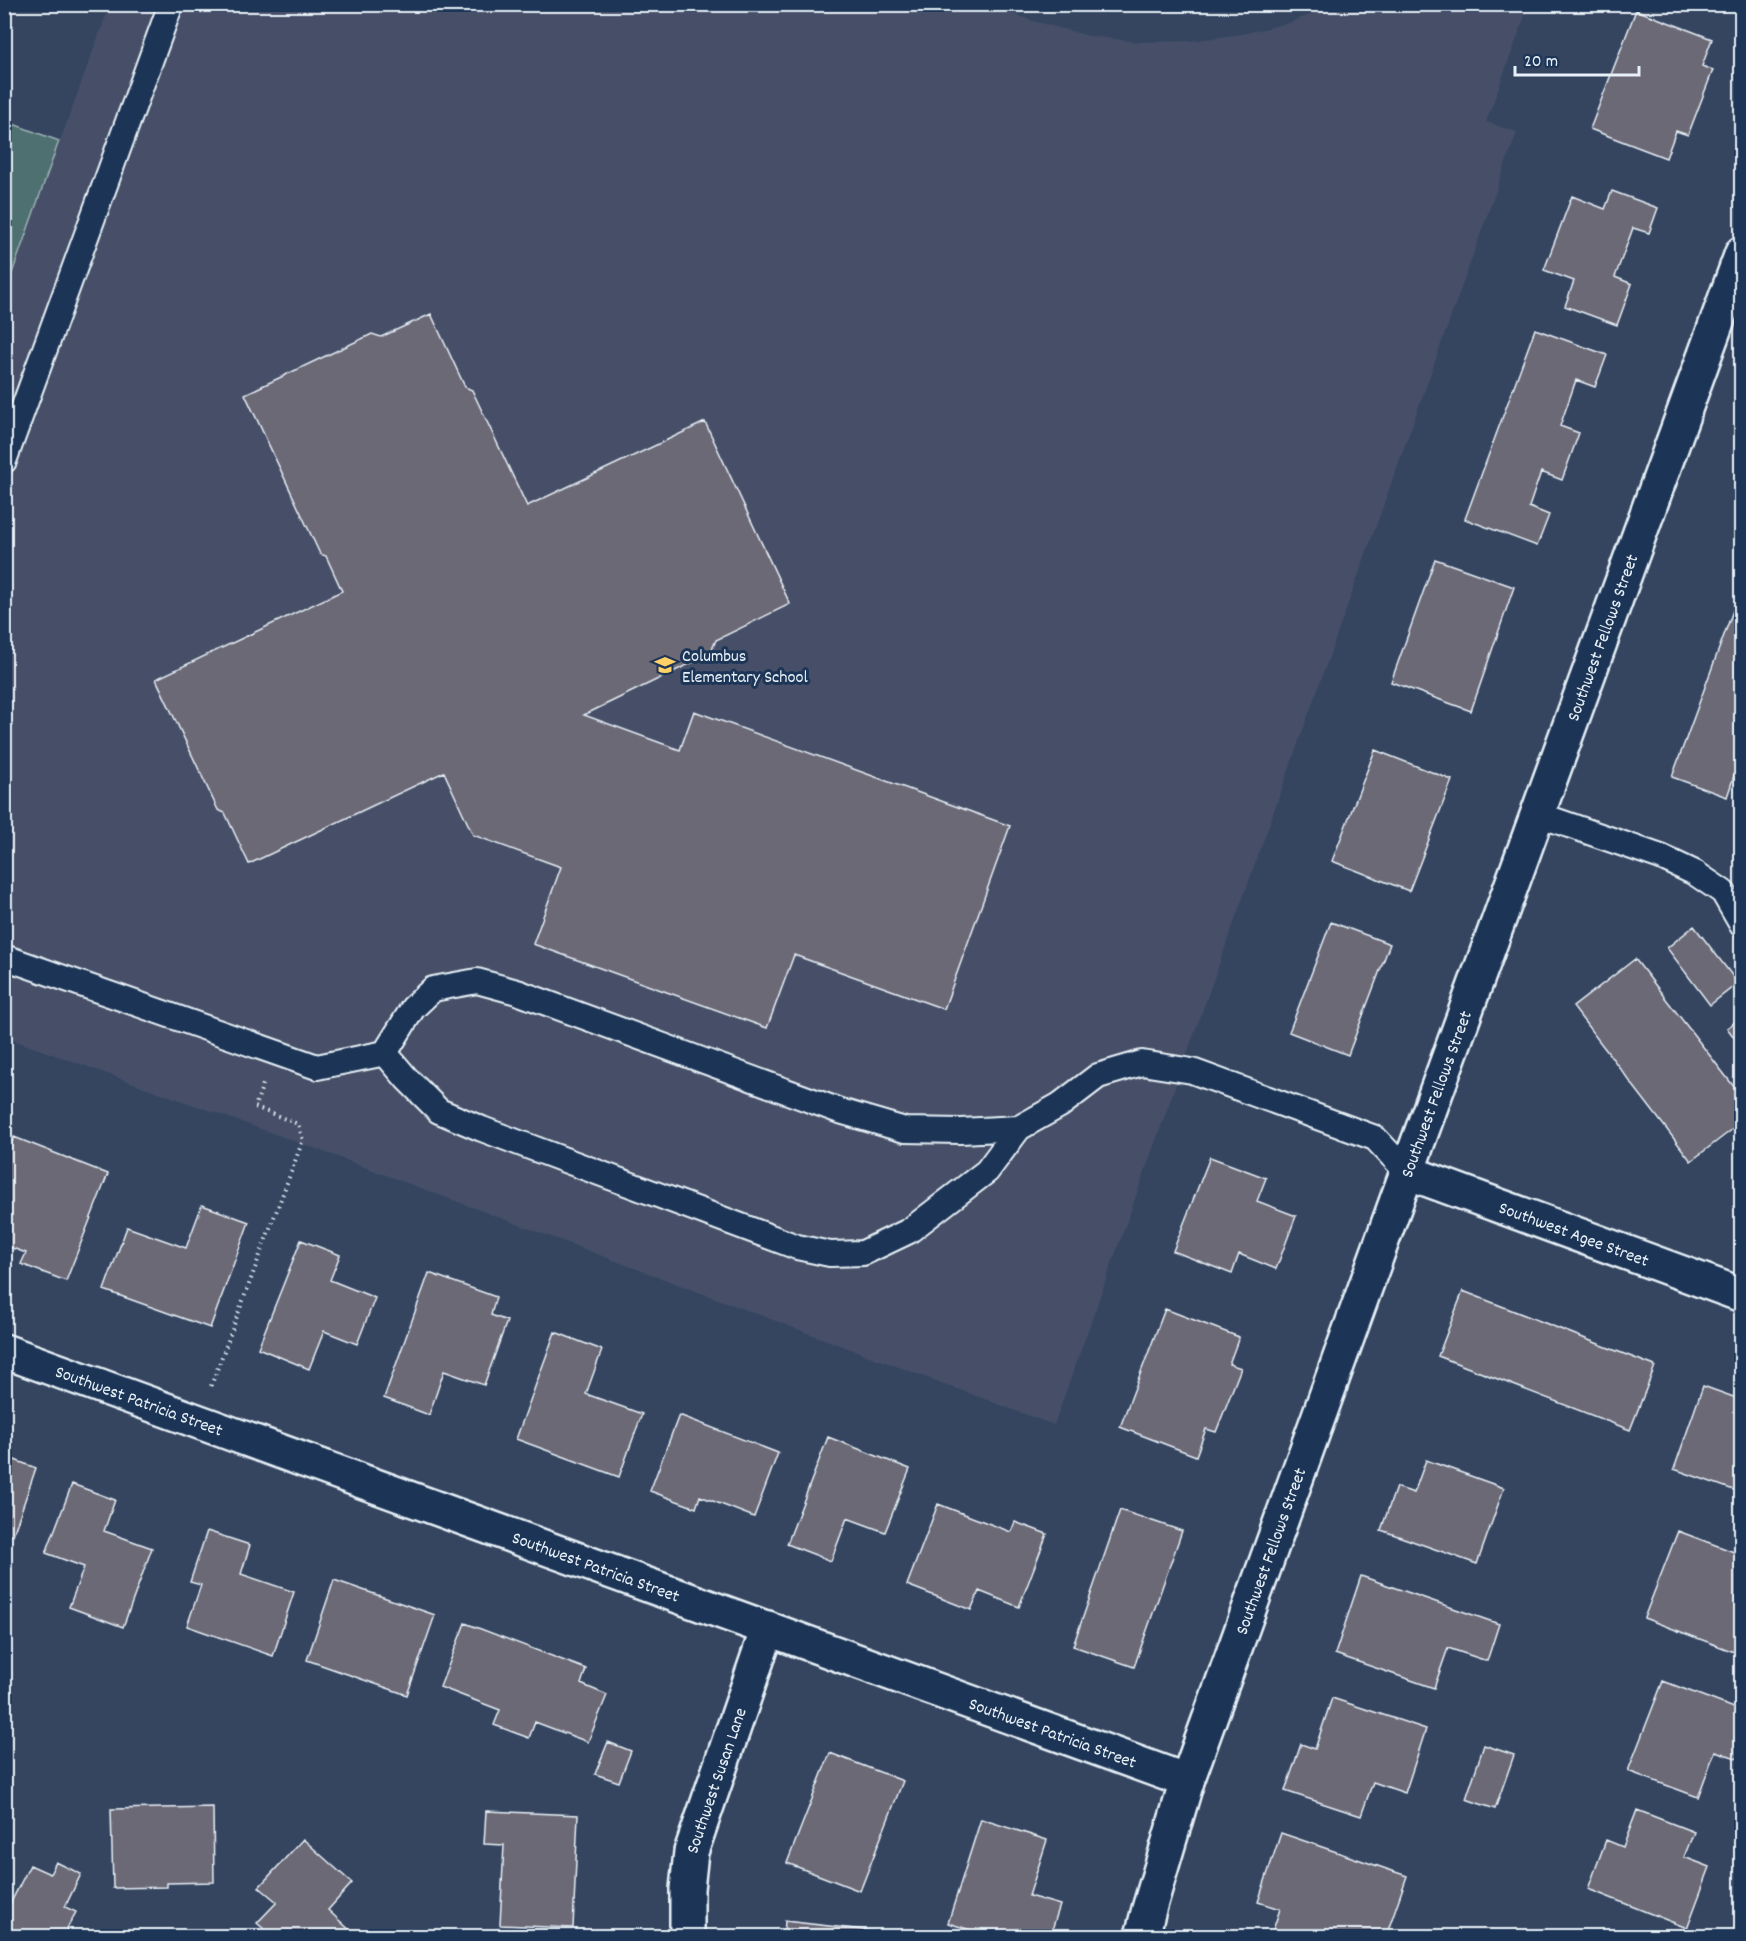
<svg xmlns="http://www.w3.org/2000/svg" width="1746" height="1941" font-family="Dekko,sans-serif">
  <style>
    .built { fill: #465067 }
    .green { fill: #4f7070; stroke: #9cb0b4; stroke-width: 1.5 }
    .building { fill: #6c6976; stroke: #e8f1f8; stroke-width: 1.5 }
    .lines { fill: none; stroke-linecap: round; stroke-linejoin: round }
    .service-casing { stroke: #e8f1f8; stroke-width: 28 }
    .minor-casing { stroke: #e8f1f8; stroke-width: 38 }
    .tertiary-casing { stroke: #e8f1f8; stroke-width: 38 }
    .path { stroke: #e8f1f8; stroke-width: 4; stroke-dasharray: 1.5 4.5; stroke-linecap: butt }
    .service { stroke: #1d3557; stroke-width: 24 }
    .minor { stroke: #1d3557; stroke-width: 33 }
    .tertiary { stroke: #1d3557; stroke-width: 33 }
    .labels { text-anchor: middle; stroke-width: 6; stroke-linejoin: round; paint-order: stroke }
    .street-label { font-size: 18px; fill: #e8f1f8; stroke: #1d3557 }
    .poi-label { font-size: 18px; fill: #e8f1f8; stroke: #1d3557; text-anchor: start }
  </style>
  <rect width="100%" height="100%" fill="#354560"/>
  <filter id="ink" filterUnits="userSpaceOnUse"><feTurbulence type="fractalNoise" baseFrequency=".0167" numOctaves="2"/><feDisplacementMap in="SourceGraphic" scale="12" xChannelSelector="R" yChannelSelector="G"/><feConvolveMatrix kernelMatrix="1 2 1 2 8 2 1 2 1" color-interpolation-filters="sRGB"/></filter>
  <g filter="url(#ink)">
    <!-- built -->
    <path class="built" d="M987 4 1033 21 1089 36 1139 42 1191 41 1242 34 1289 23 1335 5H1529L1486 122 1517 132 1054 1425 311 1147 5 1037 4 293 110 5Z"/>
    <!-- green -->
    <path class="green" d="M5 121 59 141 5 293 4 121Z"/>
    <!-- building -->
    <path class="building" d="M1636 10 1712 39 1702 66 1713 70 1688 135 1676 131 1666 158 1590 129Z
      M1612 191 1658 208 1649 233 1633 228 1615 277 1632 284 1617 325 1565 306 1574 281 1544 270 1572 196 1605 209Z
      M431 314 465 387 472 390 527 506 705 422 790 604 716 640 710 654 584 715 680 750 694 711 1010 826 944 1009 794 955 767 1028 533 944 561 867 473 835 444 772 249 864 225 813 218 810 156 679 342 591 326 556 320 554 245 394 372 334 381 337Z
      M1535 329 1607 355 1595 387 1576 380 1560 426 1579 433 1562 480 1541 472 1529 507 1549 515 1537 546 1465 519Z
      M1435 559 1514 587 1471 711 1391 682Z
      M1742 586V776L1735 773 1727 797 1672 777Z
      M1375 750 1452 780 1409 891 1332 861Z
      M1331 922 1390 944 1348 1055 1289 1032Z
      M1694 926 1738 983 1710 1005 1667 948Z
      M1635 959 1742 1097V1122L1691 1161 1573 1007Z
      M1742 1017V1048L1727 1028Z
      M14 1137 108 1174 66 1281 21 1264 26 1253 4 1245V1162Z
      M1210 1157 1266 1178 1257 1201 1296 1216 1276 1269 1239 1254 1232 1274 1173 1251Z
      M202 1205 249 1222 210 1328 104 1290 127 1227 186 1248Z
      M301 1240 340 1255 330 1280 375 1298 357 1344 324 1331 309 1369 258 1348Z
      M429 1273 496 1297 491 1315 507 1321 484 1385 444 1371 429 1415 384 1398Z
      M1463 1291 1655 1366 1630 1430 1438 1356Z
      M1165 1309 1239 1337 1229 1364 1241 1368 1216 1432 1206 1429 1196 1456 1120 1427Z
      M555 1332 602 1350 586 1394 642 1414 619 1477 516 1439Z
      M1703 1386 1742 1400V1493L1674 1469Z
      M679 1415 778 1453 754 1517 700 1496 696 1508 650 1491Z
      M828 1437 910 1469 885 1532 847 1518 831 1561 787 1544Z
      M4 1456 36 1468 13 1535 4 1532Z
      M1426 1460 1504 1488 1477 1564 1381 1530 1396 1487 1414 1493Z
      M72 1484 115 1500 104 1531 152 1548 123 1627 69 1607 84 1567 46 1553Z
      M938 1504 1011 1532 1015 1522 1047 1534 1019 1607 979 1591 971 1610 907 1585Z
      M1120 1510 1182 1531 1134 1667 1073 1646Z
      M207 1531 250 1545 241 1574 294 1592 273 1656 187 1626 201 1585 190 1582Z
      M1678 1531 1742 1555V1655L1644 1618Z
      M1361 1576 1499 1624 1487 1661 1448 1648 1434 1688 1335 1654Z
      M334 1580 435 1615 407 1695 307 1660Z
      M465 1623 586 1669 581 1684 607 1695 588 1742 535 1722 529 1738 494 1725 500 1710 440 1687Z
      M1663 1681 1742 1711V1760L1715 1751 1698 1797 1628 1771Z
      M1332 1698 1426 1729 1405 1793 1373 1782 1361 1816 1285 1791 1301 1744 1315 1749Z
      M608 1742 631 1751 619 1782 595 1774Z
      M1484 1745 1514 1755 1495 1809 1466 1799Z
      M830 1753 903 1781 860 1891 787 1863Z
      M213 1807 214 1882 167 1883V1887L113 1888 111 1809Z
      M1637 1810 1694 1832 1684 1857 1710 1867 1687 1928 1588 1889 1606 1840 1623 1847Z
      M486 1811 578 1815 573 1928 500 1925 504 1845 484 1844Z
      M981 1819 1047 1840 1029 1896 1060 1905 1050 1936H990L948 1923Z
      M1281 1833 1407 1876 1386 1936H1271L1280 1909 1258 1902Z
      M303 1839 352 1883 328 1910 354 1934 352 1936H272L257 1923 277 1902 259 1887Z
      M56 1862 81 1874 65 1907 76 1912 63 1936H4V1904L9 1906 30 1865 50 1874Z
      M785 1921 872 1931 871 1936H784Z"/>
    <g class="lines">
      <!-- service casing -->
      <g class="service-casing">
        <path id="service" d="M4 461 171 4
          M1537 814 1661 857 1695 873 1723 892 1742 925
          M4 957 317 1067 385 1053 413 1008 433 989 477 981 517 992 840 1111 905 1130 961 1131 1019 1128 1060 1105 1098 1076 1142 1063 1192 1071 1375 1138 1407 1172
          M385 1053 407 1079 439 1111 482 1129 797 1247 830 1254 863 1253 909 1231 987 1171 1019 1128"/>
      </g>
      <!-- minor casing -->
      <g class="minor-casing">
        <g id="minor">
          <path id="s1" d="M4 1351 1187 1781"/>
          <path id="s2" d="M687 1936V1889L691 1852 768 1628"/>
        </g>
      </g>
      <!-- tertiary casing -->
      <g class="tertiary-casing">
        <g id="tertiary">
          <path id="s3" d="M1407 1172 1742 1295"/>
          <path id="s4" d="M1142 1936 1149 1909 1187 1781 1407 1172 1742 253"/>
        </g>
      </g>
      <!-- path -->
      <path class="path" d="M211 1386 303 1140 298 1124 255 1107 263 1084"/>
      <!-- service -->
      <use href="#service" class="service"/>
      <!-- minor -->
      <use href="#minor" class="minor"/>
      <!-- tertiary -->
      <use href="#tertiary" class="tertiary"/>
    </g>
  </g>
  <!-- icons -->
  <defs>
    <g id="school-bare" transform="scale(1.62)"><path d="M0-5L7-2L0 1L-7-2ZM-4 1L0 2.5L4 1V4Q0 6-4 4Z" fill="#ffd166" stroke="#1d3557" stroke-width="2.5" paint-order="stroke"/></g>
  </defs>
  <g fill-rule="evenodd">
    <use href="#school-bare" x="665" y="665"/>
  </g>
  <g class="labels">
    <!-- street labels -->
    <g class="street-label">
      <text dy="6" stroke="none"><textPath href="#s4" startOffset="1378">Southwest Fellows Street</textPath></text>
      <text dy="6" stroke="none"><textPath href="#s4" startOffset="892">Southwest Fellows Street</textPath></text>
      <text dy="6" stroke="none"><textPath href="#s3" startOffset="178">Southwest Agee Street</textPath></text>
      <text dy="6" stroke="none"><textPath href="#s1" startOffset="144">Southwest Patricia Street</textPath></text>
      <text dy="6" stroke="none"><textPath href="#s4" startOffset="406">Southwest Fellows Street</textPath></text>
      <text dy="6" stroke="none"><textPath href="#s1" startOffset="630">Southwest Patricia Street</textPath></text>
      <text dy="6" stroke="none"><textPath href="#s1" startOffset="1116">Southwest Patricia Street</textPath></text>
      <text dy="6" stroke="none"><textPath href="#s2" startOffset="160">Southwest Susan Lane</textPath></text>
    </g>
    <!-- poi labels -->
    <g class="poi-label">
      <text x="682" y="661">Columbus<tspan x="682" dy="21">Elementary School</tspan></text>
    </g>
  </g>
  <!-- margin -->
  <rect width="1746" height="1941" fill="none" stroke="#1d3557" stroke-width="24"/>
  <rect x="12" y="12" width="1722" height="1917" fill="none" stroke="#e8f1f8" stroke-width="2" filter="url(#ink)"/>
  <!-- scale -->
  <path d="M1515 66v9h124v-9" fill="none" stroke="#e8f1f8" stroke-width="3"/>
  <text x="1524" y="66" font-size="18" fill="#e8f1f8" stroke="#1d3557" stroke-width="4.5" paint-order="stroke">20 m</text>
</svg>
